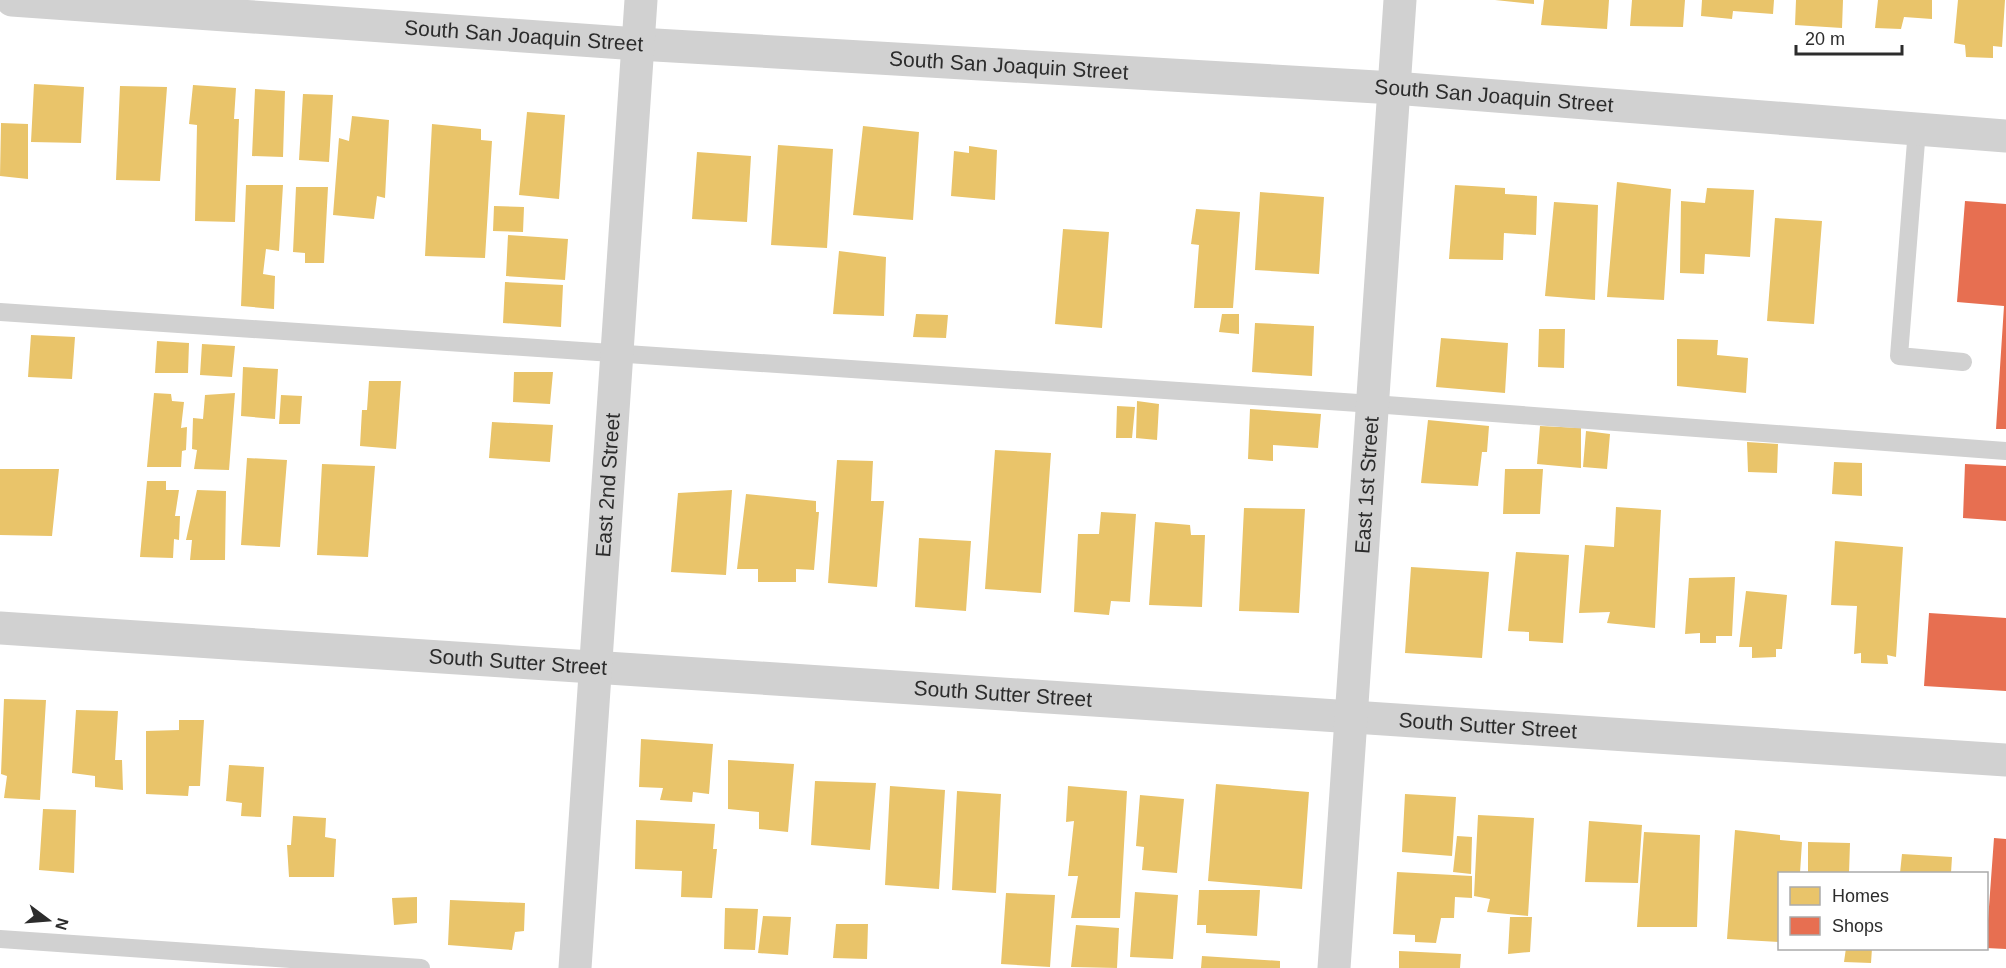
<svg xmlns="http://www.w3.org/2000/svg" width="2006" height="968" font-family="Helvetica,sans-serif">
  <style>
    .homes { fill: #e9c46a }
    .shops { fill: #e76f51 }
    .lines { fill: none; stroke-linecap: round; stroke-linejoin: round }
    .lane { stroke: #d1d1d1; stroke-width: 18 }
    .street { stroke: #d1d1d1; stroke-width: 33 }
    .labels { text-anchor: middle; stroke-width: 6; stroke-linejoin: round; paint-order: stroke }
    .street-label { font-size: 21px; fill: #2c2c2c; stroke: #fff }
  </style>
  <rect width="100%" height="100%" fill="#fff"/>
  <!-- homes -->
  <path class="homes" d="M1495 0H1534V4Z
    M1544 0H1609L1607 29 1541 25Z
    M1632 0H1685L1683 27 1630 26Z
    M1702 0H1774L1773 14 1733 11 1732 19 1701 16Z
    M1796 0H1843L1842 28 1795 25Z
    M1878 0H1932V19L1904 17 1901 29 1875 28Z
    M1958 0H2005L2002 47 1993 46V58L1966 57 1965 45 1954 43Z
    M34 84 84 87 81 143 31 142Z
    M193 85 236 88 234 119H239L235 222 195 221 197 125 189 124Z
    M120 86 167 87 160 181 116 180Z
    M255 89 285 91 283 157 252 156Z
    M303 94 333 95 329 162 299 160Z
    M527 112 565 115 559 199 519 195Z
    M352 116 389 120 385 198 377 196 374 219 333 215 339 138 349 141Z
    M1 123 28 124V179L0 176Z
    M432 124 481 129V140L492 141 485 258 425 256Z
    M863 126 919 132 913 220 853 215Z
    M778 145 833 149 827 248 771 245Z
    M969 146 997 150 995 200 951 196 954 151 969 153Z
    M697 152 751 156 747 222 692 219Z
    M1617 182 1671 189 1664 300 1607 297Z
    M246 185H283L279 251 266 249 263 274 275 276 274 309 241 306Z
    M1455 185 1505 188V194L1537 196 1536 235 1504 233 1503 260 1449 259Z
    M296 187H328L324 263H305V253L293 252Z
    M1707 188 1754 190 1750 257 1705 254 1704 274 1680 273 1681 201 1705 203Z
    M1260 192 1324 197 1319 274 1255 270Z
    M1554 202 1598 205 1595 300 1545 296Z
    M494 206 524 207 523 232 493 231Z
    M1196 209 1240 212 1233 308H1194L1199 245 1191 244Z
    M1775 218 1822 221 1814 324 1767 321Z
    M1063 229 1109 232 1102 328 1055 324Z
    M508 235 568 239 565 280 506 276Z
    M839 251 886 257 884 316 833 314Z
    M505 282 563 285 561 327 503 323Z
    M916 314 948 315 946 338 913 337Z
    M1222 314H1239V334L1219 332Z
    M1255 323 1314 326 1312 376 1252 372Z
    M1539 329H1565L1564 368 1538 367Z
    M31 335 75 337 72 379 28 377Z
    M1441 338 1508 343 1505 393 1436 387Z
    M1677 339 1718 340 1717 355 1748 358 1746 393 1677 386Z
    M157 341 189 343 188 373H155Z
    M202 344 235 346 232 377 200 375Z
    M243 367 278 369 275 419 241 416Z
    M514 372H553L550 404 513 402Z
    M369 381H401L396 449 360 446 362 410H367Z
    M154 393 171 394 172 401 184 402 181 428 187 427 186 450 182 451 181 467H147Z
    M235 393 229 470 194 469 197 450 192 449 193 418 203 419 205 395Z
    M281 395 302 396 300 424H279Z
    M1137 401 1159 404 1157 440 1136 438Z
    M1117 406 1135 407 1132 438H1116Z
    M1250 409 1321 414 1318 448 1273 445V461L1248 459Z
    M1428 420 1489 426 1487 452H1482L1478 486 1421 483Z
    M492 422 553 425 550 462 489 458Z
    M1540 426 1581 428V468L1537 464Z
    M1586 431 1610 434 1607 469 1583 467Z
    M1747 442 1778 444 1777 473 1748 472Z
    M995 450 1051 453 1041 593 985 589Z
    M247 458 287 460 280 547 241 545Z
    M837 460 873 461 871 501H884L877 587 828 583Z
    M1834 462 1862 463V496L1832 494Z
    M322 464 375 466 368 557 317 555Z
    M0 469H59L52 536 0 535Z
    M1505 469H1543L1540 514H1503Z
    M147 481H166V490H179L175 516H180L179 540 174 539 173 558 140 557Z
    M197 490 226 491 225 560H190L192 540H186Z
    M732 490 726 575 671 572 678 493Z
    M746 494 816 501V512H819L814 570 796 569V582H758V569H737Z
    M1616 507 1661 510 1655 628 1607 623 1610 612 1579 613 1585 545 1614 547Z
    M1244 508 1305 509 1299 613 1239 611Z
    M1101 512 1136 514 1130 602 1111 601 1109 615 1074 612 1078 534H1099Z
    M1155 522 1190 525 1191 535H1205L1202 607 1149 605Z
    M919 538 971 541 966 611 915 607Z
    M1835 541 1903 547 1896 657 1887 655 1888 664 1861 663V653L1854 654 1857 606 1831 605Z
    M1516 552 1569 555 1563 643 1529 641V632L1508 631Z
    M1411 567 1489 572 1482 658 1405 653Z
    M1735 577 1732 636H1716V643H1700V633L1685 634 1689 578Z
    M1746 591 1787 595 1782 649H1776V657L1752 658V647H1739Z
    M4 699 46 700 40 800 4 798 7 776 1 774Z
    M76 710 118 711 115 760H122L123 790 95 787V776L72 773Z
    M179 720H204L200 786H189L188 796 146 794V731L179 730Z
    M641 739 713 744 709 794 693 792 692 802 660 800 663 788 639 787Z
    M728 760 794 764 788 832 759 829V812L728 809Z
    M229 765 264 767 261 817 241 816 242 803 226 801Z
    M815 781 876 783 870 850 811 845Z
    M1216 784 1309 792 1302 889 1208 881Z
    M890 786 945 790 939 889 885 885Z
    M1068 786 1127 791 1120 918H1071L1078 876H1068L1074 821 1066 822Z
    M957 791 1001 794 996 893 952 890Z
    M1405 794 1456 797 1452 856 1402 852Z
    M1140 795 1184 799 1177 873 1142 870 1144 847 1136 846Z
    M43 809 76 810 74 873 39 870Z
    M1478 815 1534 818 1528 916 1487 912 1490 899 1474 896Z
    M293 816 326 818 325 837 336 839 334 877H289L287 845H291Z
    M636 820 715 824 713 849H717L712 898 681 897 682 871 635 869Z
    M1589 821 1642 825 1638 883 1585 882Z
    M1735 830 1780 835V840L1802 842 1800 873H1779V942L1727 939Z
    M1644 832 1700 835 1697 927H1637Z
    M1457 836 1472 837 1471 874 1453 872Z
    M1808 842 1850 843 1849 873H1808Z
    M1902 854 1952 857 1951 873H1900Z
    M1397 872 1472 876V898L1455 897 1454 918H1441L1436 943 1415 942V935L1393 934Z
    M1199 890H1260L1257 936 1206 933V925H1197Z
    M1135 892 1178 895 1173 959 1130 957Z
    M1006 893 1055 895 1050 967 1001 964Z
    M417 897V923L394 925 392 898Z
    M450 900 525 903 524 931 515 932 512 950 448 945Z
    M725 908 758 909 755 950 724 949Z
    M763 916 791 917 788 955 758 953Z
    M1510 917H1532L1530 952 1508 954Z
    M836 924H868L867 959 833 958Z
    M1076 925 1119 928 1117 968 1071 967Z
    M1846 948H1872L1871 963 1844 962Z
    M1399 951 1461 954 1460 968H1399Z
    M1202 956 1280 961V968H1201Z"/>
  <!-- shops -->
  <path class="shops" d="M1965 201 2006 204V429H1996L2004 306 1957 302Z
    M1965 464 2006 466V521L1963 518Z
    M1929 613 2006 618V691L1924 686Z
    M1994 838 2006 839V949L1986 948Z"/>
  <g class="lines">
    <!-- lane -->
    <path class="lane" d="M1917 129 1899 356 1963 362
      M0 312 1373 404 2006 451
      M0 939 421 968"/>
    <!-- street -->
    <g class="street">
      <path id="s1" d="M12 0 638 44 1394 88 2006 136"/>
      <path id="s2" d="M0 628 2006 760"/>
      <path id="s3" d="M575 968 641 0"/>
      <path id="s4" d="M1334 968 1400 0"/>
    </g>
  </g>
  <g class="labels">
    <!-- street labels -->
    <g class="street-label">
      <text dy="7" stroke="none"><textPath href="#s1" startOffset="513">South San Joaquin Street</textPath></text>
      <text dy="7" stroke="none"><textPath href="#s1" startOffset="999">South San Joaquin Street</textPath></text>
      <text dy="7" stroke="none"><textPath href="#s1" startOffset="1485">South San Joaquin Street</textPath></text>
      <text dy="7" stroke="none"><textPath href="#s3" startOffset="484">East 2nd Street</textPath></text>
      <text dy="7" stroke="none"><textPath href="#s4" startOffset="484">East 1st Street</textPath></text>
      <text dy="7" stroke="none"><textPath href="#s2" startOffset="519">South Sutter Street</textPath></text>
      <text dy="7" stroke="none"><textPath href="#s2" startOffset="1005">South Sutter Street</textPath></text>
      <text dy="7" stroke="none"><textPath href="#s2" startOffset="1491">South Sutter Street</textPath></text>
    </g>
  </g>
  <!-- legend -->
  <rect x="1778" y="872" width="210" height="78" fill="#ffffff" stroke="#ababab" stroke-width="1.5"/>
  <rect x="1790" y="887" width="30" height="18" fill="#e9c46a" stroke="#ababab" stroke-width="1.5"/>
  <text x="1832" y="902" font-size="18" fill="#2c2c2c">Homes</text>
  <rect x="1790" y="917" width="30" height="18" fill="#e76f51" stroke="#ababab" stroke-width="1.5"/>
  <text x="1832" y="932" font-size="18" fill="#2c2c2c">Shops</text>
  <!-- north arrow -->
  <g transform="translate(48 920) rotate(106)" stroke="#ffffff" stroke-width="4.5" paint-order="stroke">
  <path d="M0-4.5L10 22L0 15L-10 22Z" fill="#2c2c2c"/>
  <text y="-9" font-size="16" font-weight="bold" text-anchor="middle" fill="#2c2c2c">N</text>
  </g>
  <!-- scale -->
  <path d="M1796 45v9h106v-9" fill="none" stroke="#2c2c2c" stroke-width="3"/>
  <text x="1805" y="45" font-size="18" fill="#2c2c2c" stroke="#ffffff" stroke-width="4.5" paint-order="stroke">20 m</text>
</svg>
